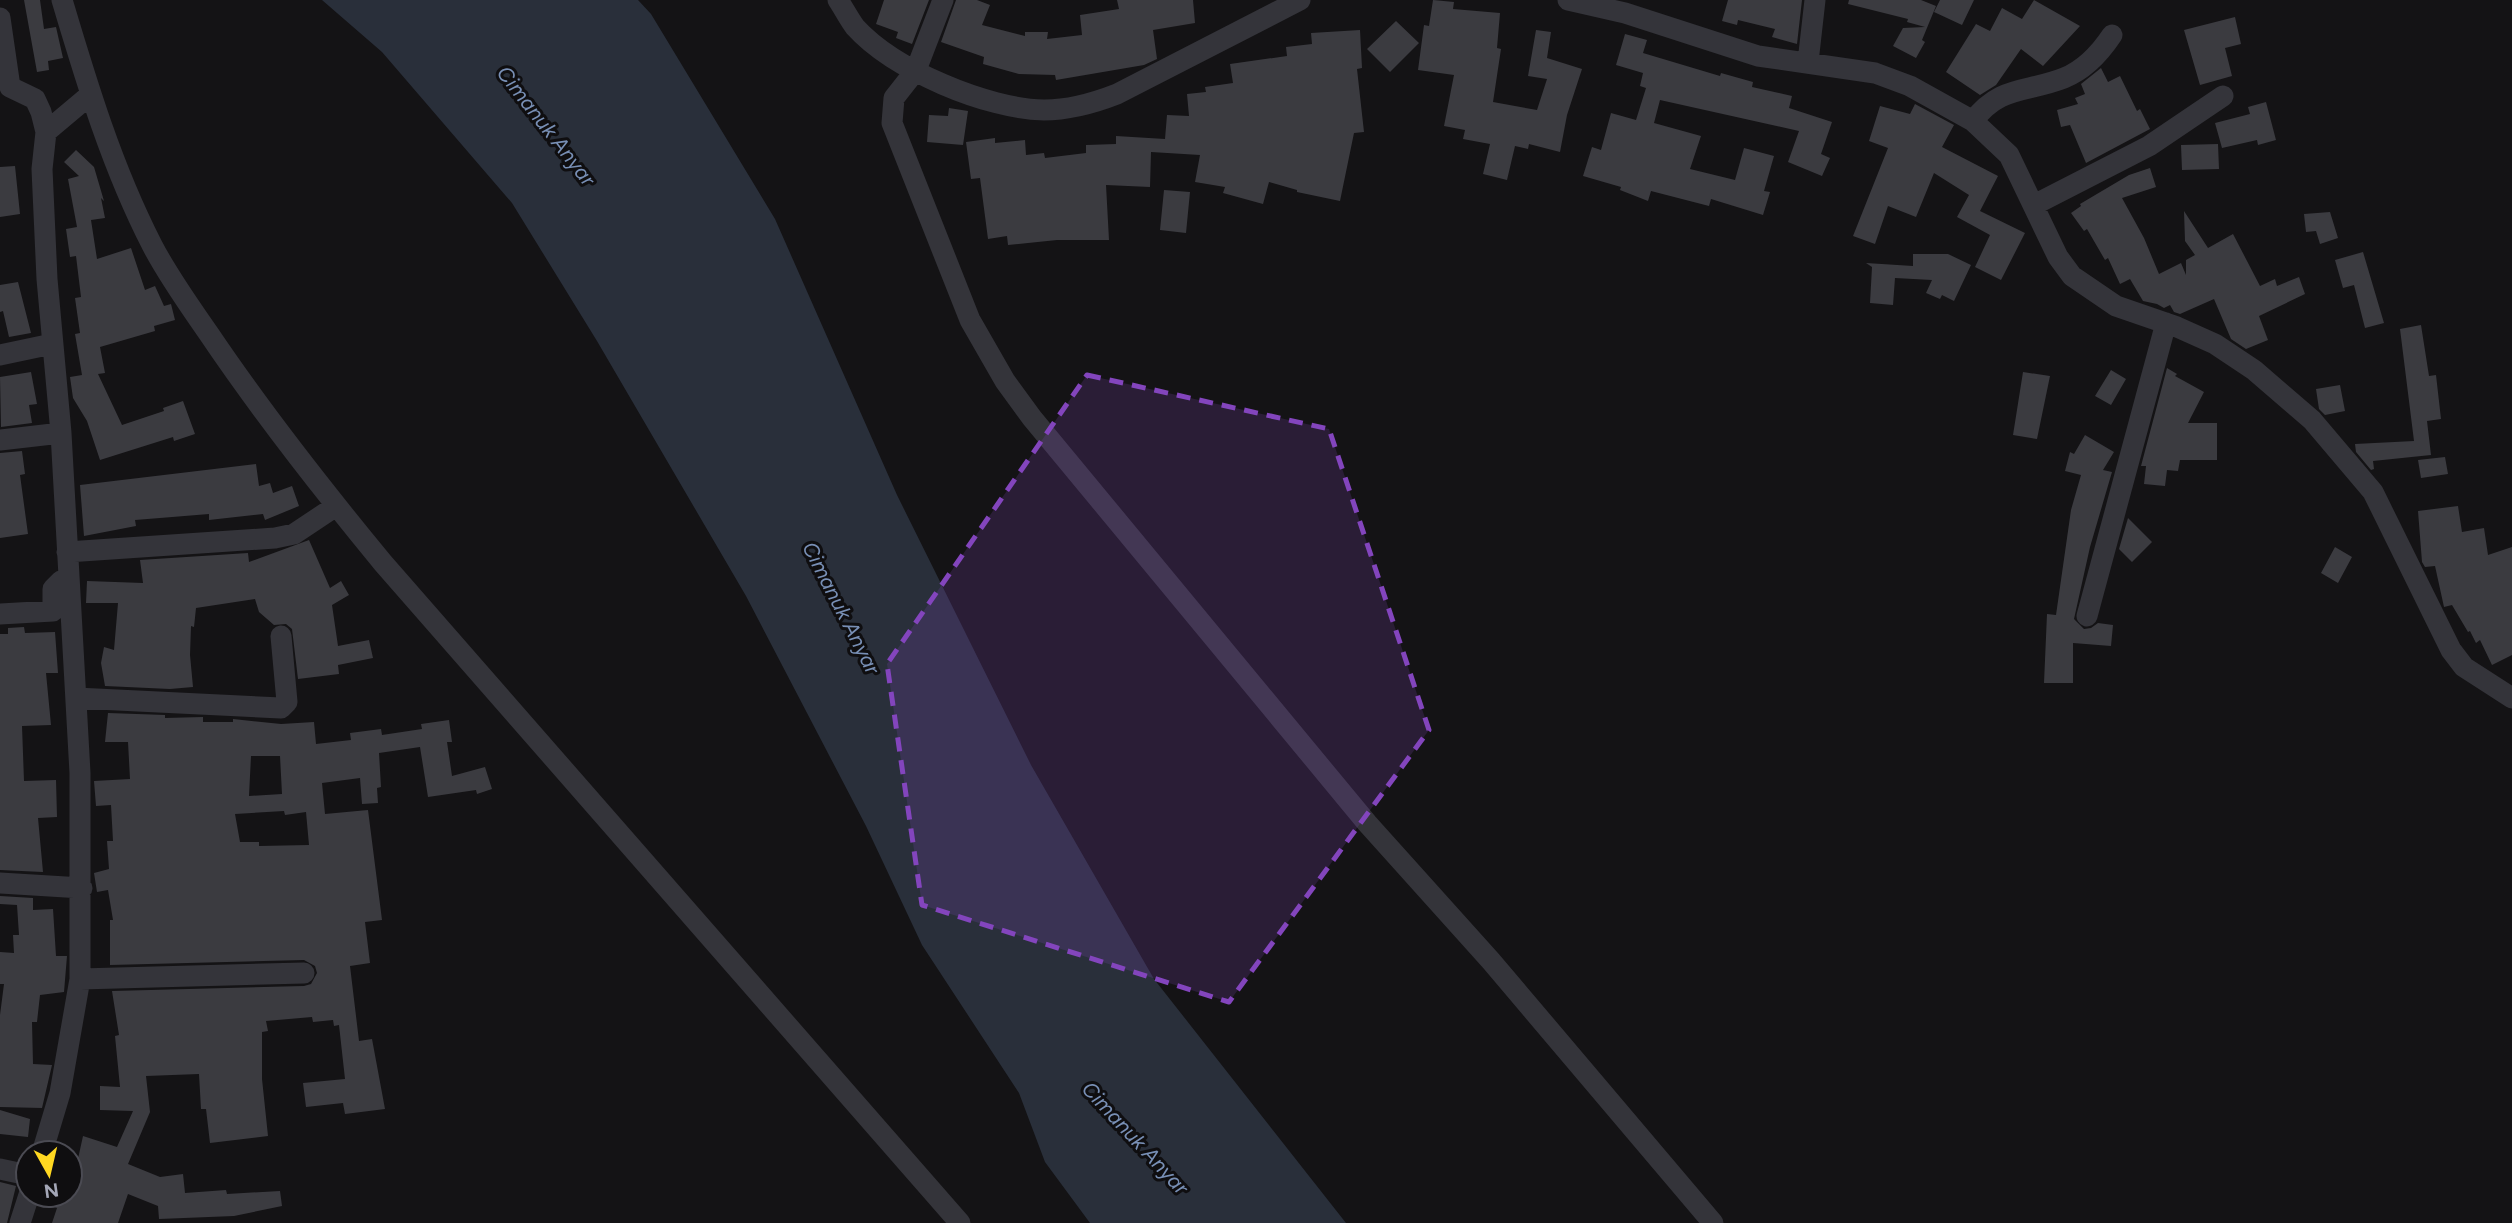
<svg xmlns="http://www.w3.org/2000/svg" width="2512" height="1223" font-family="Figtree,sans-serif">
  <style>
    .water { fill: #292f3a }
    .building { fill: #3b3b40; fill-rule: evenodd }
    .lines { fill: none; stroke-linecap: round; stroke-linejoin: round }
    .minor { stroke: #34343a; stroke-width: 21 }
    .marked { fill: #8345bd; fill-opacity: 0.2; stroke: #8345bd; stroke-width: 5; stroke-dasharray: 14 9; stroke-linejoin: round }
    .labels { text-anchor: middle; stroke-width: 6; stroke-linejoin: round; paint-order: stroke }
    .water-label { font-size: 21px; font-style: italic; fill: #788fb5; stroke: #0f0e10 }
  </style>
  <rect width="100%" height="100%" fill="#141315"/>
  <!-- water -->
  <path class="water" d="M322 0H638L651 14 775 219 897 495 1031 765 1154 979 1346 1223H1090L1045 1162 1019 1093 922 945 866 826 746 596 597 341 512 203 382 52Z"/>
  <!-- building -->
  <path class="building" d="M24 0H40L44 29 56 27 63 58 48 61 49 70 37 72Z
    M884 0H929L912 44 896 38 898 32 876 24Z
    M956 0H977L990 5 982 25 1025 36V32H1048L1047 39 1082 35 1080 15 1119 9 1117 0H1193L1195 23 1153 30 1157 59 1144 65 1056 80 1055 75 1019 74 983 64 984 57 941 42Z
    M1433 0 1454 2 1453 9 1500 13 1497 48 1501 49 1493 102 1537 110 1547 79 1528 76 1536 30 1551 32 1547 58 1582 69 1567 115 1560 152 1529 144 1528 149 1515 146 1507 180 1483 174 1490 144 1463 139 1465 130 1444 126 1454 75 1418 70 1424 25 1429 26Z
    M1728 0H1802L1797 44 1772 37 1775 29 1738 20 1737 25 1722 21Z
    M1849 0H1921L1936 6 1922 40 1925 42 1916 58 1893 46 1903 28 1925 27 1907 22 1908 19 1848 4Z
    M1940 0H1974L1962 25 1934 12Z
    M2034 0 2080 26 2043 66 2021 49 1996 85 1980 95 1946 72 1976 24 1990 31 2002 8 2022 19Z
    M2235 17 2241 44 2225 48 2232 76 2200 85 2184 30Z
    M1396 21 1419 43 1390 72 1367 49Z
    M1360 30 1362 68 1357 69 1364 132 1354 133 1340 201 1297 192V190L1269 182 1263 204 1223 193 1225 187 1195 182 1200 155 1151 152 1150 187 1106 185 1109 240H1057L1008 245 1007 236 988 239 980 178 971 179 966 142 995 138V143L1025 140 1026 155 1044 153 1045 158 1086 153V145L1116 144V136L1165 139 1167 115 1189 116 1187 94 1206 92 1205 87 1233 83 1230 64 1287 56 1286 47 1312 44 1311 33Z
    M1625 34 1647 40 1643 53 1720 76 1721 73 1753 82 1752 87 1792 96 1789 108 1832 122 1821 154 1830 158 1822 176 1788 162 1799 131 1660 100 1654 123 1701 136 1690 169 1735 180 1744 148 1774 156 1764 191 1770 192 1763 215 1711 199 1709 206 1651 191 1648 201 1620 190 1621 187 1583 176 1592 147 1601 150 1611 113 1636 120 1646 88 1640 86 1643 73 1616 65Z
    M2101 68 2108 82 2120 76 2137 111 2140 109 2150 129 2086 163 2070 125 2061 127 2057 110 2078 104 2075 98 2085 94 2081 84Z
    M2266 102 2276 140 2258 145 2257 140 2222 148 2215 123 2250 114 2248 107Z
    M1915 104 1954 125 1942 147 1998 176 1980 211 2025 233 2001 280 1975 267 1990 235 1957 217 1969 195 1934 173 1916 217 1888 206 1875 244 1853 236 1888 148 1869 141 1880 106 1910 114Z
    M949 108 968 111 963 145 927 142 929 115 948 116Z
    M2218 144 2219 169 2182 170 2181 145Z
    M76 150 94 167 104 201 101 198 105 218 91 220 97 259 131 248 145 290 155 286 164 306 171 304 175 320 154 326 155 331 100 347 105 373 98 374 122 425 164 411 163 408 183 401 195 434 174 441 173 437 100 460 87 421 73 398 70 377 82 375 75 334 80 333 75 298 81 297 76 256 70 257 66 229 77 227 68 179 79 176 64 162Z
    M15 166 20 214 0 217V167Z
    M2150 168 2156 187 2122 198 2144 238 2159 274 2181 263 2186 275V260L2195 255 2185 241 2184 211 2208 248 2233 234 2260 286 2275 279 2277 286 2299 277 2305 294 2259 316 2268 340 2246 349 2231 339 2214 299 2180 314 2174 312 2170 305 2164 308 2157 304 2143 301 2130 279 2120 284 2108 258 2105 260 2087 229 2084 231 2071 213 2081 206 2080 204 2129 175Z
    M1164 190 1190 192 1186 233 1160 230Z
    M2330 212 2338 238 2320 244 2316 231 2306 232 2304 214Z
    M2363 252 2384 323 2365 328 2354 285 2343 288 2335 260Z
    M1913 254H1948L1971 265 1954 301 1942 295 1940 299 1926 293 1932 280 1895 278 1893 305 1870 303 1872 267 1866 263 1913 266Z
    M18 282 31 333 9 337 3 311 0 312V285Z
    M2421 325 2429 376 2436 375 2441 419 2427 421 2431 455 2373 461 2374 469 2371 470 2356 452 2355 444 2414 441 2400 329Z
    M2167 368 2177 374 2175 376 2204 392 2188 423H2217V460H2180L2178 471 2167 470 2165 486 2144 484 2146 466H2141Z
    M2111 370 2126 379 2111 405 2095 396Z
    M31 372 37 404 29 405 32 423 1 427 0 377Z
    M2023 372 2050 376 2037 439 2013 435Z
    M2340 385 2345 411 2325 415 2319 409 2316 389Z
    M2085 435 2114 452 2103 470 2112 472 2090 547 2074 619 2084 629 2091 628 2098 623 2113 625 2111 646 2073 643V683H2044L2047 614 2056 615 2071 510 2081 475 2065 471 2070 452 2074 454Z
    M22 451 25 474 20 475 28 534 0 538V453Z
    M2445 457 2448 474 2421 478 2418 460Z
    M256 464 259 486 270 483 273 493 292 486 299 506 265 520 263 514 209 520V514L160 518 135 520 136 526 84 536 80 485Z
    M2458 506 2462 532 2484 528 2488 555 2512 547V655L2492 665 2480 640 2476 643 2470 631 2468 632 2452 605 2444 607 2435 566 2425 567 2422 562 2418 511Z
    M2128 518 2152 542 2132 562 2119 549Z
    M309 540 330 588 341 581 349 595 332 605 338 646 369 640 373 658 338 665 339 674 298 679 292 629 286 624 274 625 259 612 255 599 196 608 194 627 191 626 190 655 193 687 170 689 105 686 101 663 104 647 114 650 118 603H86L87 581 143 583 140 560 248 553 249 562Z
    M2335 547 2352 557 2338 583 2321 573Z
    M24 627 25 633 55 632 58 673H46L51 725 22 726 24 781 56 780 57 817 38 818 43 872 0 870V634H8V628Z
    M108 713 165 715V718L203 717V722H233V719L281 724 314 722 316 744 351 740 350 733 381 729 382 735 422 729 421 724 449 720 452 742H447L452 776 485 767 492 789 477 794 476 790 428 797 420 747 379 753 381 787 377 788 378 803 362 804 360 778 322 783 325 814 368 810 382 920 365 922 370 963 350 966 359 1041 372 1039 385 1109 345 1114 343 1103 306 1107 303 1083 345 1079 339 1025 334 1026 333 1020 313 1022 312 1017 266 1021 268 1031 262 1032V1079L268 1136 210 1143 206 1109H201L199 1074 146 1076 150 1112 128 1164 160 1177 183 1174 185 1193 226 1190 227 1194 280 1191 282 1206 234 1216 159 1219 158 1206 128 1194 118 1223H52L57 1208 40 1202 42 1195H70L83 1136 117 1147 133 1111 100 1110V1086L120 1087 115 1036 119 1035 112 991 304 986 311 984 317 973 315 966 304 960 110 965V920H113L108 890 97 892 94 873 109 869 107 841H113L111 805 96 806 94 781 130 779 128 742H105ZM251 756H280L282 794 249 796ZM284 811 285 815 306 812 309 845 259 846V842H240L235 814Z
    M0 896 33 898V910L53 909 56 956H67L64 992 40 995 37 1022H32L33 1064 52 1065 42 1108 0 1107V1015L4 984H0V952L14 953 13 935H19L17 905 0 904Z
    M0 1110 30 1119 28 1137 0 1134Z
    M0 1182 16 1186 7 1223H0Z"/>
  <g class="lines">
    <!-- minor -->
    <path class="minor" d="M62 0C87 84 112 167 152 245 168 276 189 305 209 334 263 414 322 489 383 563L960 1223
      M838 0C844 9 849 19 855 27 894 70 987 109 1044 110 1070 110 1094 103 1117 94L1300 0
      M943 0 916 70 894 98 892 123 970 320 1005 381 1032 418 1367 823 1491 961 1713 1223
      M1568 0 1625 13 1758 56 1875 73 1910 86 1973 121 2009 155 2058 257 2072 276 2116 306 2177 327 2215 344 2254 370 2312 420 2373 492 2451 650 2464 667 2512 698
      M0 18 10 87 35 99 41 112 46 132 42 169 47 279 61 433 80 773V979L60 1093 42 1153
      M1808 62 1815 0
      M1973 121C2000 85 2026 93 2064 78 2084 70 2100 53 2112 35
      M46 132 90 95
      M2034 205 2149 146 2223 96
      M0 355 52 344
      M0 440 61 433
      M67 552 275 538 294 534 336 506
      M0 614 53 611V589L61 581 68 580
      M2087 616 2166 323
      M76 698 281 708 287 702 281 636
      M0 883 82 888
      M80 979 304 973
      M0 1169 28 1175
      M20 1223 29 1195"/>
  </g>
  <!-- marked area -->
  <path class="marked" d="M1087 375 1329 429 1429 730 1229 1002 922 905 887 664Z"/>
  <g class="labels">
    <!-- water labels -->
    <g class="water-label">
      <text transform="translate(546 126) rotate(52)" y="7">Cimanuk Anyar</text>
      <text transform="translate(841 608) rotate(63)" y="7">Cimanuk Anyar</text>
      <text transform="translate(1135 1138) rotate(47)" y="7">Cimanuk Anyar</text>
    </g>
  </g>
  <!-- north arrow -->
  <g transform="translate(49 1174) rotate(172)"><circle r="33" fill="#0f0e10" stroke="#4b4b53" stroke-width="2"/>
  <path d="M0-5L12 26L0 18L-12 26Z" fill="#ffd821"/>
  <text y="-10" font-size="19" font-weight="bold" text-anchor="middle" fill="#a4a7b7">N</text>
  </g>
</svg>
